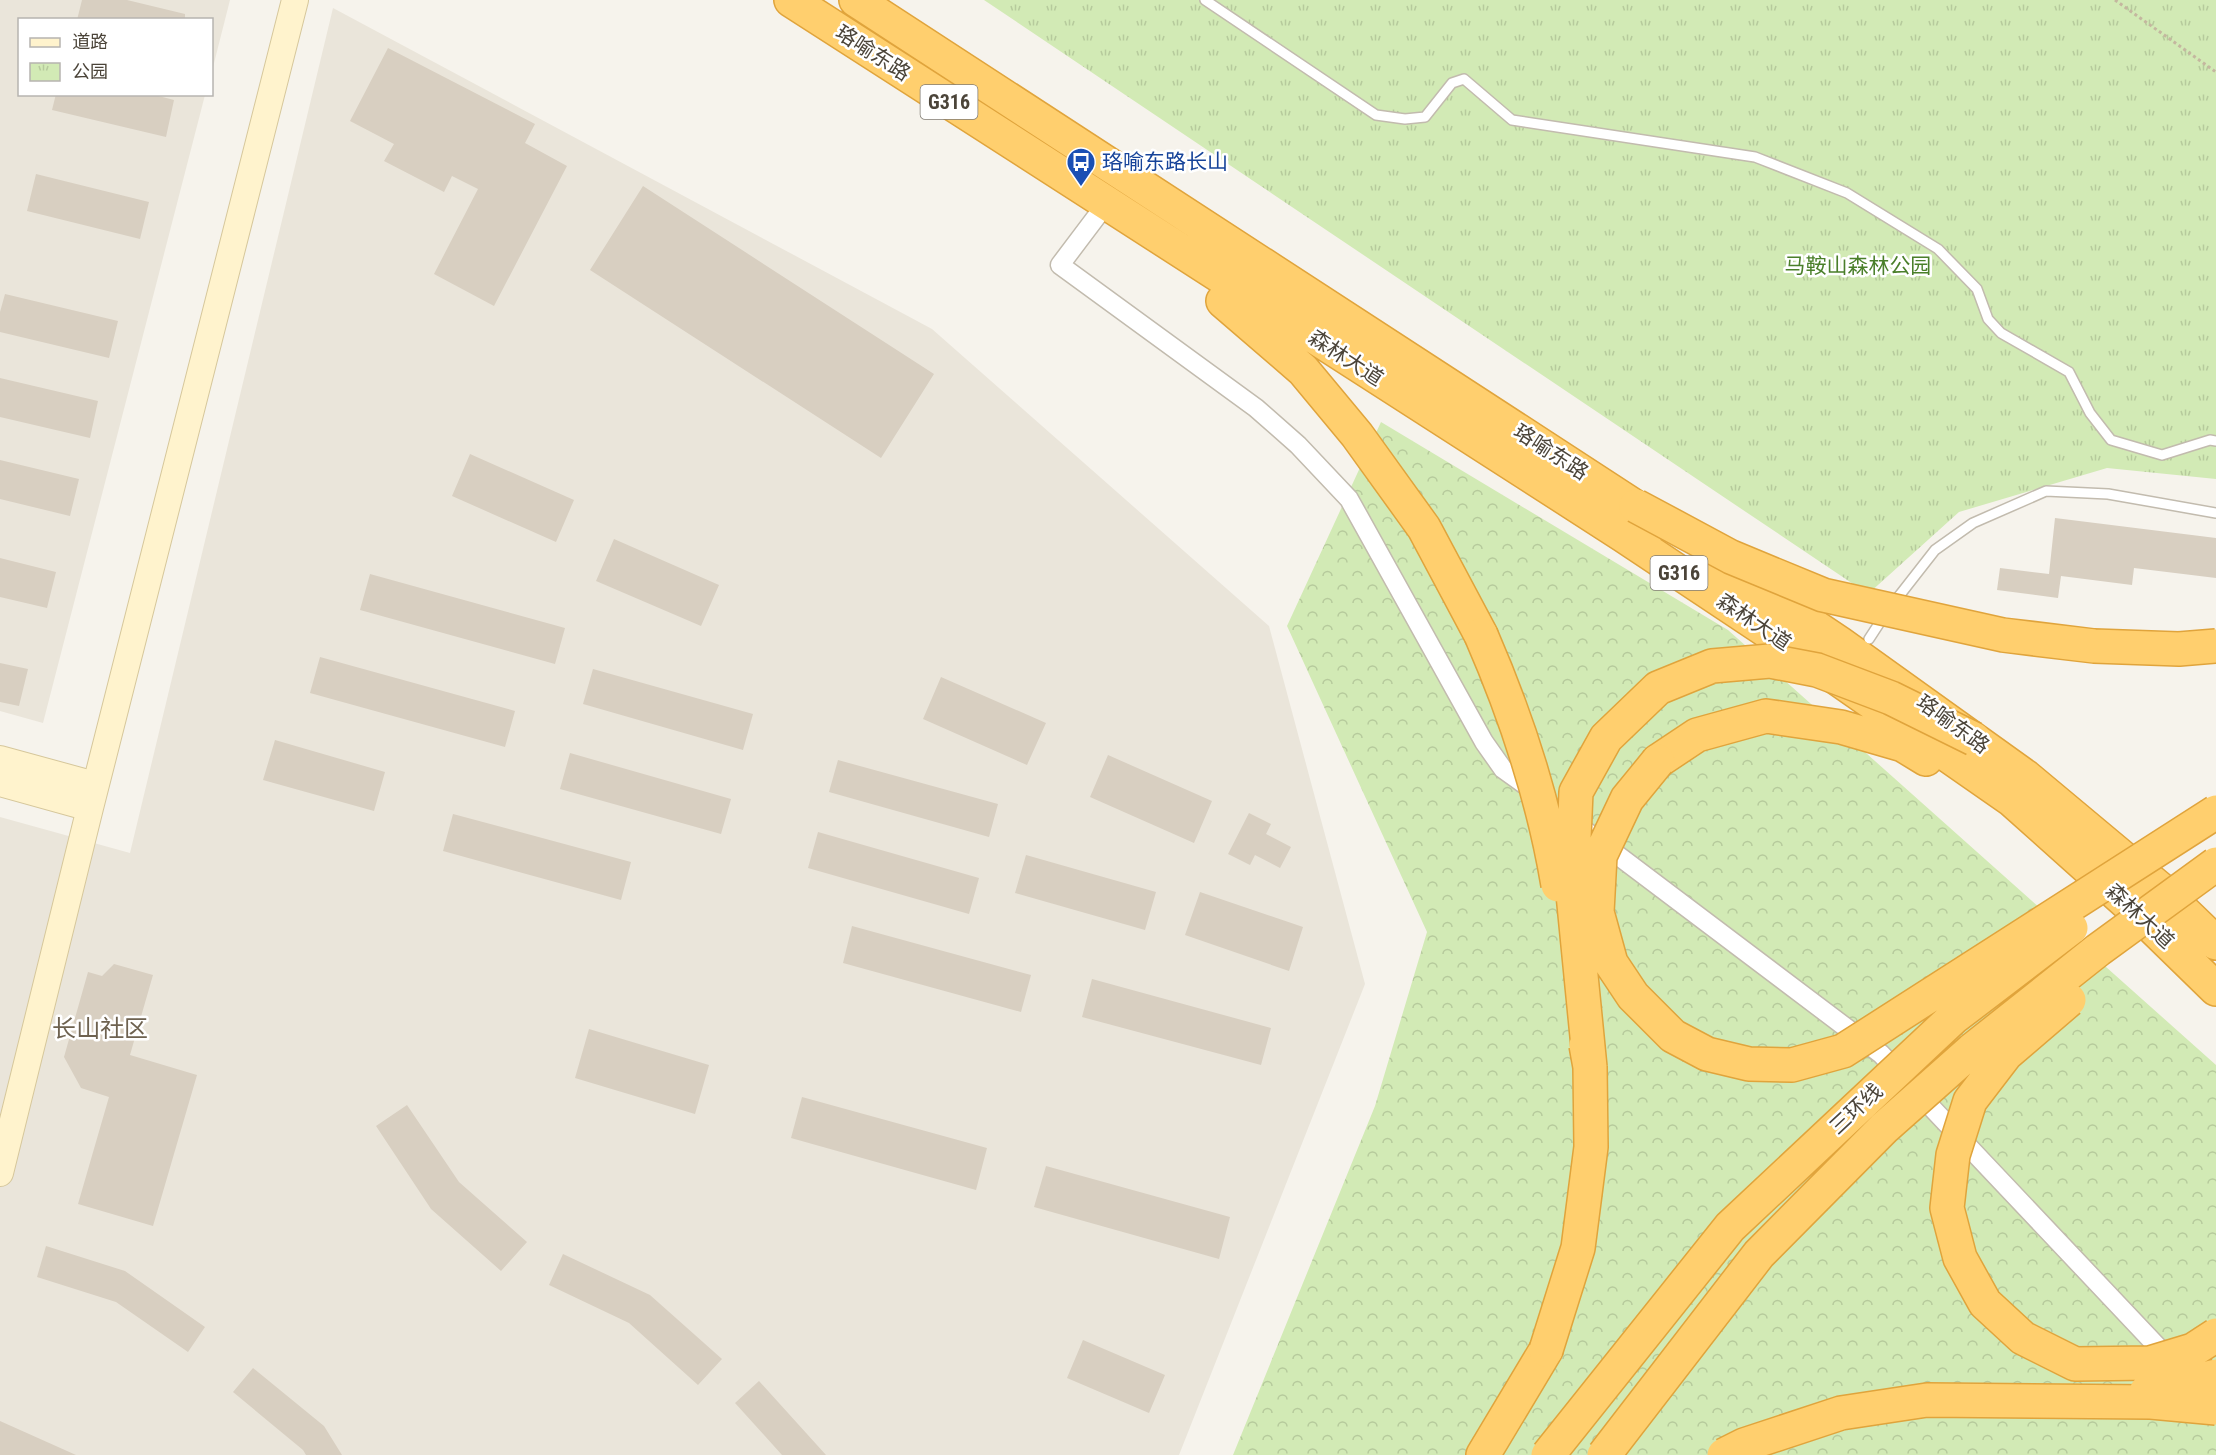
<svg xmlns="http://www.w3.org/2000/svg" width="2216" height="1455" font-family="'Roboto Condensed','Noto Sans SC',sans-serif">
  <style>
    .residential { fill: #eae5da }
    .forest { fill: url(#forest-crowns) }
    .park { fill: url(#park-tufts) }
    .building { fill: #d8cfc1 }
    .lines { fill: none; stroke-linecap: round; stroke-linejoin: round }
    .lane-casing { stroke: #c2bbae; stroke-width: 12 }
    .street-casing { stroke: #c2bbae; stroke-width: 21 }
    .secondary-casing { stroke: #d6c79b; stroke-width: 28 }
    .highway-casing { stroke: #e0a43c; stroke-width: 36 }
    .path { stroke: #c4b79f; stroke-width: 3; stroke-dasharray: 3 3; stroke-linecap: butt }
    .lane { stroke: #fff; stroke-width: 9 }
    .street { stroke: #fff; stroke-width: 18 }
    .secondary { stroke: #fff3cd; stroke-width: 26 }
    .highway { stroke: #ffcf6e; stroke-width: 33 }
    .highway-bridge-casing { stroke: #e0a43c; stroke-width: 36; stroke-linecap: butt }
    .highway-bridge { stroke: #ffcf6e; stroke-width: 33 }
    .labels { text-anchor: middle; stroke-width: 5; stroke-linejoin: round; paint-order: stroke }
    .shield { fill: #fff; stroke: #817c74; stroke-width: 1.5 }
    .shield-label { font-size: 20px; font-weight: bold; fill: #4b4439 }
    .street-label { font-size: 21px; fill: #4b4439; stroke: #fff }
    .transit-label { font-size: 21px; fill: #164399; stroke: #fff; text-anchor: start }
    .park-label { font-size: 21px; fill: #4a7f2a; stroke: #fff }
    .quarter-label { font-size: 24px; fill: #6e6250; stroke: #fff }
  </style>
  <defs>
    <pattern id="forest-crowns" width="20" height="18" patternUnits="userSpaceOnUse" patternTransform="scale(1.5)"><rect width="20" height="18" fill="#d2eab5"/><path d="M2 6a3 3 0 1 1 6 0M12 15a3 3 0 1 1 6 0" fill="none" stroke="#b6ca9c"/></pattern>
    <pattern id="park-tufts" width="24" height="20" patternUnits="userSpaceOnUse" patternTransform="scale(1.5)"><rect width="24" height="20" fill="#d2eab5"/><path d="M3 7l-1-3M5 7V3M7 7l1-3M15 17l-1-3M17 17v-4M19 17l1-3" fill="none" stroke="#b6ca9c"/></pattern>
  </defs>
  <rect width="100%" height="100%" fill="#f6f3ec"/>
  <!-- residential -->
  <path class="residential" d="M0 0H230L212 71V20H20V94L205 95 43 723 0 711Z
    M333 8 932 329 1269 626 1365 984 1179 1455H0V817L130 853Z"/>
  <!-- forest -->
  <path class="forest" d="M1381 422 1728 630 2216 1065V1455H1233L1375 1106 1427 932 1287 626Z"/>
  <!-- park -->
  <path class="park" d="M984 0H2216V479L2107 468 1959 512 1868 594Z"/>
  <!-- building -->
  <path class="building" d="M82 0H127L185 14V20H77Z
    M388 48 535 124 525 143 567 166 494 306 434 274 478 189 452 176 444 192 384 161 394 144 350 121Z
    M56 94H151L174 100 166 137 52 110Z
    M36 174 149 202 140 239 27 211Z
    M643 186 934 374 881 458 590 270Z
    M5 294 118 321 109 358 0 332V312Z
    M0 378 98 401 90 438 0 417Z
    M470 454 574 500 556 542 452 496Z
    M0 460 79 479 70 516 0 499Z
    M2055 518 2216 538V578L2134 568 2132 585 2061 576 2058 598 1997 590 2000 568 2049 574Z
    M614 539 719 585 701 626 596 581Z
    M0 558 56 572 47 608 0 597Z
    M370 574 565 628 555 664 360 610Z
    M320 657 515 711 505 747 310 693Z
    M0 663 28 669 19 706 0 702Z
    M593 669 753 714 743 750 583 704Z
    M941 677 1046 723 1027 765 923 719Z
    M275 740 385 772 374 811 263 780Z
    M570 753 731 799 721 834 560 789Z
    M1108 755 1212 801 1194 843 1090 797Z
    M838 760 998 804 989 837 829 792Z
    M1249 813 1271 824 1266 834 1291 847 1280 868 1255 855 1250 865 1228 854Z
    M453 814 631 862 621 900 443 851Z
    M818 832 979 878 969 914 808 868Z
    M1026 855 1156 892 1145 930 1015 893Z
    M1200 892 1303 927 1289 971 1185 935Z
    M852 926 1031 975 1021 1012 843 963Z
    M114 964 153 975 130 1055 197 1075 153 1226 78 1204 109 1097 81 1088 64 1057 88 972 102 976Z
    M1092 979 1271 1028 1261 1065 1082 1017Z
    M589 1029 709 1065 695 1114 575 1078Z
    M802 1097 987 1148 976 1190 791 1138Z
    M407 1105 459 1182 527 1242 501 1271 431 1209 376 1126Z
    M1046 1166 1230 1217 1219 1259 1034 1207Z
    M46 1246 125 1271 205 1327 188 1352 116 1302 37 1277Z
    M563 1254 650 1295 722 1359 698 1385 629 1323 549 1285Z
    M1083 1340 1165 1375 1149 1413 1067 1378Z
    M253 1368 324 1426 342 1455H306L303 1450 233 1392Z
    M759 1381 826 1455H782L735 1403Z
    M0 1421 76 1455H0Z"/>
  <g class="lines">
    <!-- lane casing -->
    <g class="lane-casing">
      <path id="lane" d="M1205 0 1376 115 1405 119 1425 117 1452 83 1464 79 1512 120 1755 157 1847 193 1938 249 1977 289 1988 319 2001 333 2069 372 2090 413 2111 440 2162 455 2210 440 2216 441
        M1892 605 1935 550 1973 523 2046 491 2108 494 2216 513
        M1869 639 1884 616"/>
    </g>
    <!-- street casing -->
    <g class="street-casing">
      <path id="street" d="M1106 204 1060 265 1256 408 1298 445 1349 499 1484 742 1503 769 1535 792
        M1571 820 1881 1054 2172 1362"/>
    </g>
    <!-- secondary casing -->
    <g class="secondary-casing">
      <path id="secondary" d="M0 759 95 785
        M0 783 90 808
        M0 1173 90 808 295 0"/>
    </g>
    <!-- highway casing -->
    <g class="highway-casing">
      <path id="highway" d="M791 0 1623 535 1824 669 2012 800 2135 910 2216 989
        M856 0 1660 523
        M1223 301 1303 370 1357 435 1424 528 1481 635
        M1711 557 1839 643 2026 777 2160 889 2216 943
        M1658 761 1697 735 1766 716 1841 727 1903 745 1926 759
        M1483 1455 1546 1350"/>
    </g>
    <!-- path -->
    <path class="path" d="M2115 0 2216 72"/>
    <!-- lane -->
    <use href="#lane" class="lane"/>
    <!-- street -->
    <use href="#street" class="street"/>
    <!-- secondary -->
    <use href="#secondary" class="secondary"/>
    <!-- highway -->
    <use href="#highway" class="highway"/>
    <!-- highway-bridge casing -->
    <g class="highway-bridge-casing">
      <path id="highway-bridge" d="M1636 506 1731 557 1823 595 2003 635 2094 646 2179 649 2216 646
        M1481 635C1515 713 1544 801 1558 885
        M1658 761 1627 799 1600 856 1597 912 1611 963 1633 996 1673 1036 1707 1054 1749 1064 1792 1065 1843 1051 2216 812
        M2069 1000 2006 1054 1970 1101 1953 1155 1947 1208 1960 1258 1985 1303 2023 1338 2075 1364 2150 1363 2193 1350 2216 1335
        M1590 1067 1572 884 1576 792 1606 738 1658 688 1712 666 1770 661 1817 670 1891 698 1974 739
        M1546 1350 1578 1248 1591 1147 1590 1067 1586 1045
        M2146 1392 2216 1376
        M1548 1455 1730 1227 1953 1018 2071 928
        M1604 1455 1759 1254 1884 1128 1972 1050 2098 950 2216 864
        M1724 1455 1744 1445 1841 1413 1927 1400 2151 1402 2216 1408"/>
    </g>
    <!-- highway-bridge -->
    <use href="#highway-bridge" class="highway-bridge"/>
  </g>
  <!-- icons -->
  <defs>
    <g id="bus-pin" transform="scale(1.5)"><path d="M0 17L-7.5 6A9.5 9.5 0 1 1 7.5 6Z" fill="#1a4fb4" stroke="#fff"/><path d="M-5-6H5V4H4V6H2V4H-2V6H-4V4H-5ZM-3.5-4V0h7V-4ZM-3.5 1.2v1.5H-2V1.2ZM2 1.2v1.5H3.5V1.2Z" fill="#fff"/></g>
  </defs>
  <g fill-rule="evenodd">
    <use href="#bus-pin" x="1081" y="162"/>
  </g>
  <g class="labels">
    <!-- shield labels -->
    <g class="shield">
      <rect x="920.5" y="85" width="57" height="34" rx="4.5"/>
      <rect x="1650.5" y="556" width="57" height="34" rx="4.5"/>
    </g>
    <g class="shield-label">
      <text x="949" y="109">G316</text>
      <text x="1679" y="580">G316</text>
    </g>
    <!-- street labels -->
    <g class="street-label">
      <text transform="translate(873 53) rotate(33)" y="7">珞喻东路</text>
      <text transform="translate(1346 358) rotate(33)" y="7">森林大道</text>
      <text transform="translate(1551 452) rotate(33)" y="7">珞喻东路</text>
      <text transform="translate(1754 622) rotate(34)" y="7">森林大道</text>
      <text transform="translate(1953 724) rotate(36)" y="7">珞喻东路</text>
      <text transform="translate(2140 916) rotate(43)" y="7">森林大道</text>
      <text transform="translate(1856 1109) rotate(-43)" y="7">三环线</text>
    </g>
    <!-- transit labels -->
    <g class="transit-label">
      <text x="1102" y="169">珞喻东路长山</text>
    </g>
    <!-- park labels -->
    <g class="park-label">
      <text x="1858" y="273">马鞍山森林公园</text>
    </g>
    <!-- quarter labels -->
    <g class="quarter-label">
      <text x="100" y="1037">长山社区</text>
    </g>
  </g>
  <!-- legend -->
  <rect x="18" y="18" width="195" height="78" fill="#ffffff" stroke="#b7b4b0" stroke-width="1.5"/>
  <rect x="30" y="38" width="30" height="9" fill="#fff3cd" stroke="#b7b4b0" stroke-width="1.5"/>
  <text x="72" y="48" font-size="18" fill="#4b4439">道路</text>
  <rect x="30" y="63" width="30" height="18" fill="url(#park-tufts)" stroke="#b7b4b0" stroke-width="1.5"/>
  <text x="72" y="78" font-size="18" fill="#4b4439">公园</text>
</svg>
